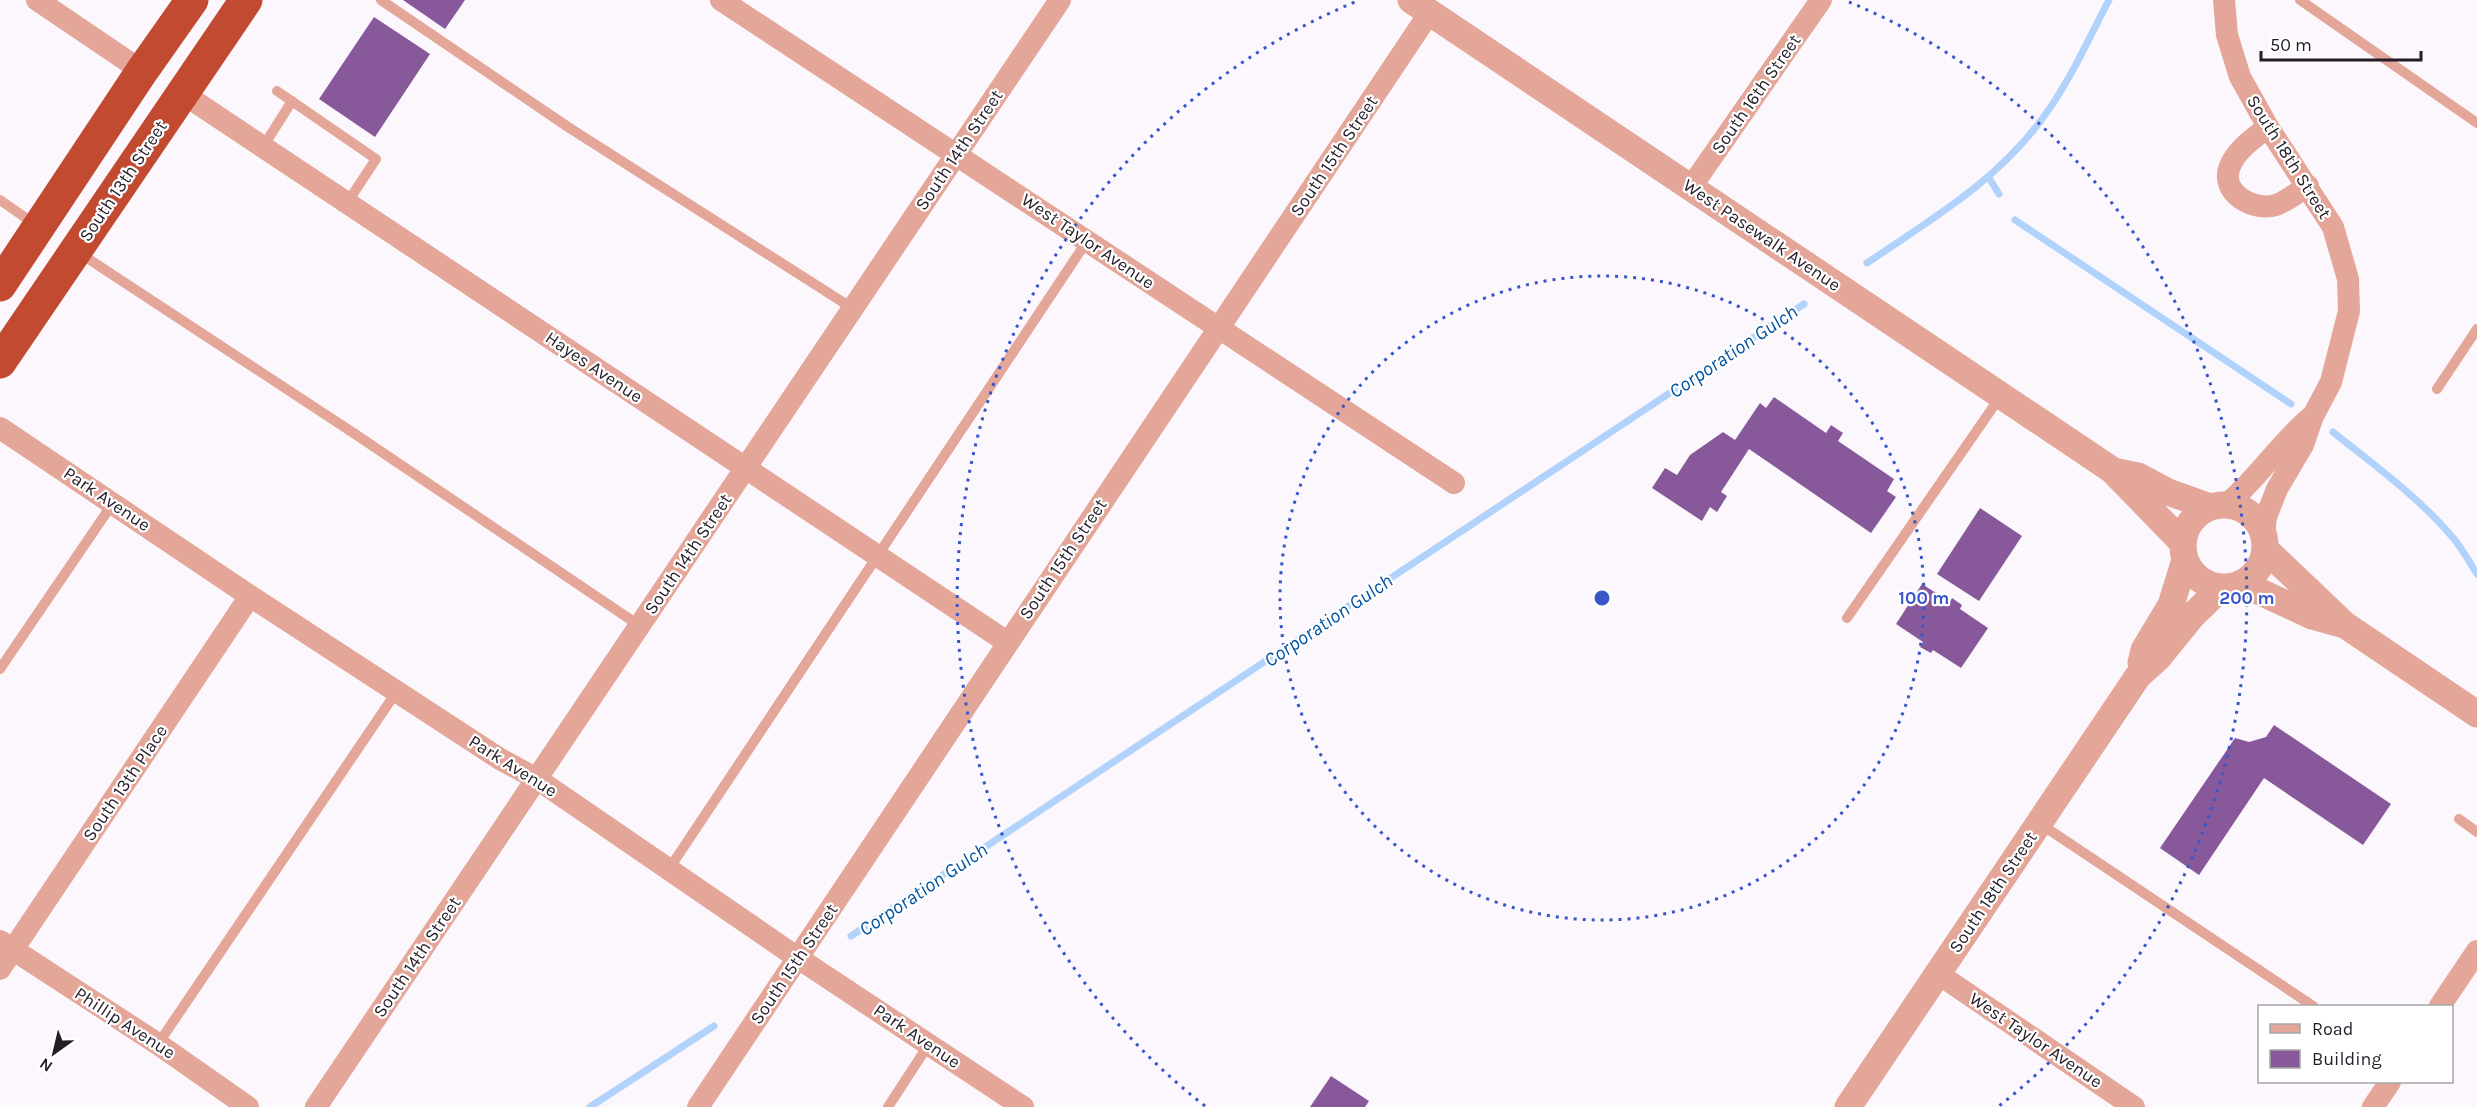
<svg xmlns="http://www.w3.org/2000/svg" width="2477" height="1107" font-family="Karla,sans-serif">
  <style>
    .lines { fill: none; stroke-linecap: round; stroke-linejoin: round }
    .stream { stroke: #b1d2fa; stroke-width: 7 }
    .building { fill: #88599a }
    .service { stroke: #e4a698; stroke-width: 10 }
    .minor { stroke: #e4a698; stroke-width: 22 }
    .tertiary { stroke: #e4a698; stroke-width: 27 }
    .trunk { stroke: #c24a31; stroke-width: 33 }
    .ring { fill: none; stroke: #3856c8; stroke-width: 3; stroke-dasharray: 3 6 }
    .labels { text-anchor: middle; stroke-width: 4.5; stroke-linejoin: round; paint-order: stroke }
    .street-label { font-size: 18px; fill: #241d28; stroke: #fff }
    .water-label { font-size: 20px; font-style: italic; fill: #02529f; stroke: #fff }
    .centre { fill: #3856c8; stroke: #fff; stroke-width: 3 }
    .ring-label { font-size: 18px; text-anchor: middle; font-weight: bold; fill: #3856c8; stroke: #fff; stroke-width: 4.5; stroke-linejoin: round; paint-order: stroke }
  </style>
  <rect width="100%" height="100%" fill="#fbf7fd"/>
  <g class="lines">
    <!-- stream -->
    <path class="stream" d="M1989 178 1999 194
      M2015 220 2291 404
      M1867 263C1930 220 1996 182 2042 119 2069 83 2088 40 2109 0
      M2333 432C2374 465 2420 498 2454 539 2463 550 2470 563 2477 574
      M851 936 1804 304
      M590 1107 714 1026"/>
  </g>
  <!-- building -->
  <path class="building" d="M403 0H465L445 29Z
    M374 17 430 54 375 137 319 99Z
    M1774 397 1826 433 1831 425 1843 433 1838 441 1894 479 1887 491 1896 497 1871 533 1749 449 1721 492 1727 496 1717 512 1710 507 1702 521 1652 488 1665 468 1677 475 1690 455 1723 432 1735 440 1760 403 1766 408Z
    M1980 508 2022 536 1979 601 1937 574Z
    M1922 584 1950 602 1952 598 1962 605 1960 609 1988 628 1961 668 1933 650 1931 653 1920 647 1923 642 1896 624Z
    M2274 725 2391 804 2363 845 2264 778 2199 875 2160 848 2235 738 2249 742 2266 737Z
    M1331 1076 1369 1101 1365 1107H1310Z"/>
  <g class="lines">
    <!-- service -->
    <path class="service" d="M381 0 568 127 852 308
      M2300 0 2477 123
      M277 91 376 159 347 203
      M263 147 292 101
      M0 200 36 225
      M78 252 355 434 640 626
      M2437 389 2477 329
      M1847 618 2000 397
      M0 669 113 503
      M2459 819 2477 832
      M2039 823 2313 1006
      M669 869 1087 241
      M158 1044 397 691
      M888 1107 929 1044"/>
    <!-- minor -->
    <path class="minor" d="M37 0 142 71
      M721 0 1454 483
      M2224 0 2227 35 2240 77 2268 127 2333 227 2348 279 2349 311 2331 382 2313 416 2303 445 2277 489 2266 517 2264 534
      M182 93 1007 642
      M2268 127C2254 138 2237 149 2230 166 2219 193 2254 212 2276 205 2287 201 2298 192 2308 186
      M1691 187 1821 0
      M0 428 250 596 500 759 537 779 798 958 1023 1107
      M2226 505C2258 478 2280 443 2311 417
      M0 941 158 1044 248 1107
      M0 969 250 596
      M1937 973 2134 1107
      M2440 1006 2477 951
      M316 1107 1060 0
      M698 1107 1430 12
      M2373 1107 2390 1082"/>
    <!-- tertiary -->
    <path class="tertiary" d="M1411 0 2112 470 2183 543
      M2113 471 2138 476 2168 492 2210 507
      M2183 546a41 41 0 1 1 82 0a41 41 0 1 1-82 0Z
      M2265 549 2345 625 2477 714
      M2241 583 2312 616 2341 624
      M2141 663 2144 650 2171 605 2185 560
      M1848 1107 2138 676 2158 658 2192 616 2222 587"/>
    <!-- trunk -->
    <path class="trunk" d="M0 285 142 71 192 0
      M0 362 246 0"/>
  </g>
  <!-- distance rings -->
  <g class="ring">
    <circle cx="1602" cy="598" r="322"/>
    <path d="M1205 1106A645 645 0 0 1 1355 2M1849 2A645 645 0 0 1 1999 1106"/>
  </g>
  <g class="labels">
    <!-- street labels -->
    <g class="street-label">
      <text transform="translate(1756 94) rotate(-55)" y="6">South 16th Street</text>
      <text transform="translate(959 150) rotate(-56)" y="6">South 14th Street</text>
      <text transform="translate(1334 156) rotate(-56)" y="6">South 15th Street</text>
      <text transform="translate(2289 157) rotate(58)" y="6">South 18th Street</text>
      <text transform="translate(123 181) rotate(-56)" y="6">South 13th Street</text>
      <text transform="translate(1762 235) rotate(34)" y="6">West Pasewalk Avenue</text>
      <text transform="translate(1088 241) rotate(34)" y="6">West Taylor Avenue</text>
      <text transform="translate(594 367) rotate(34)" y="6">Hayes Avenue</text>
      <text transform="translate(107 499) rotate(34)" y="6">Park Avenue</text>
      <text transform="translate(688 554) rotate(-56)" y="6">South 14th Street</text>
      <text transform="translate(1063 559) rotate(-56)" y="6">South 15th Street</text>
      <text transform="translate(513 766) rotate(32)" y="6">Park Avenue</text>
      <text transform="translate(125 783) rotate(-56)" y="6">South 13th Place</text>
      <text transform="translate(1993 892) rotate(-56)" y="6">South 18th Street</text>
      <text transform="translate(417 957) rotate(-56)" y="6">South 14th Street</text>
      <text transform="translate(794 964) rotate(-56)" y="6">South 15th Street</text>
      <text transform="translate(125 1023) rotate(33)" y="6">Phillip Avenue</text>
      <text transform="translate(917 1036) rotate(34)" y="6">Park Avenue</text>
      <text transform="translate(2036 1040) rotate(34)" y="6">West Taylor Avenue</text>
    </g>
    <!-- water labels -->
    <g class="water-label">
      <text transform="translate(1733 351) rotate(-34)" y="7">Corporation Gulch</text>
      <text transform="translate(1328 620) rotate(-34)" y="7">Corporation Gulch</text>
      <text transform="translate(923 889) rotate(-34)" y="7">Corporation Gulch</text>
    </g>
  </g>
  <circle cx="1602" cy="598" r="9" class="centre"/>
  <g class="ring-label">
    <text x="1924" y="604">100 m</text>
    <text x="2247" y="604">200 m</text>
  </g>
  <!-- legend -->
  <rect x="2258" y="1005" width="195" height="78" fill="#ffffff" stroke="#a7a5a9" stroke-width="1.5"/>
  <rect x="2270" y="1024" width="30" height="9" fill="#e4a698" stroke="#a7a5a9" stroke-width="1.5"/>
  <text x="2312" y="1035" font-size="18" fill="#241d28">Road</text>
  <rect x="2270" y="1050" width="30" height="18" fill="#88599a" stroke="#a7a5a9" stroke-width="1.5"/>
  <text x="2312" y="1065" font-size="18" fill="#241d28">Building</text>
  <!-- north arrow -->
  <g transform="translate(54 1053) rotate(214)" stroke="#ffffff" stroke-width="4.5" paint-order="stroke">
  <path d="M0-4.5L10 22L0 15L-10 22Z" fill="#241d28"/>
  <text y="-9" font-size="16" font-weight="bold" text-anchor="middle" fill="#241d28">N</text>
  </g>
  <!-- scale -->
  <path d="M2261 51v9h160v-9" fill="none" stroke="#241d28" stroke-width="3"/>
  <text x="2270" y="51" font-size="18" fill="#241d28" stroke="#ffffff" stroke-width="4.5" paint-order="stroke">50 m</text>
</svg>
